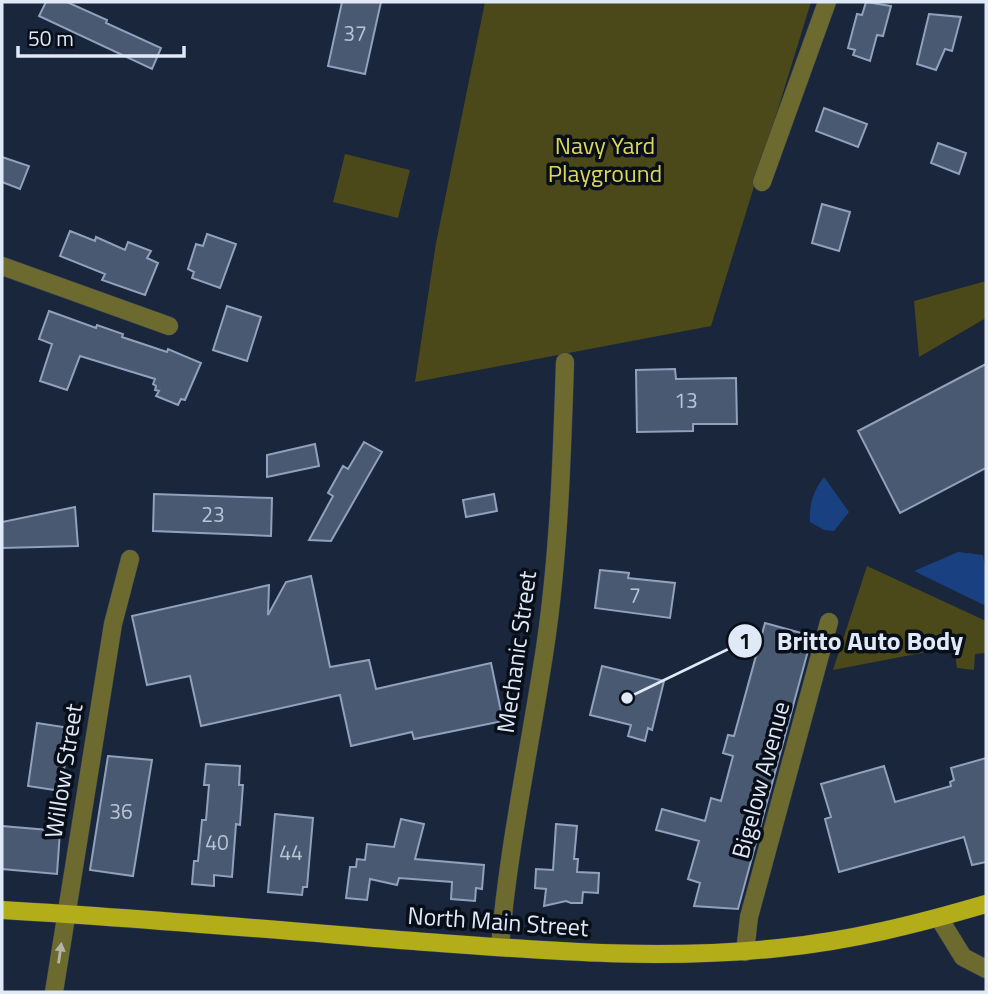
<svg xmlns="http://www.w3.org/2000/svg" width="988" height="994" font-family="'Titillium Web',sans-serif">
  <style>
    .green { fill: #4b4919 }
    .water { fill: #194080 }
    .building { fill: #495971; stroke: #90a1bd; stroke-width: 2 }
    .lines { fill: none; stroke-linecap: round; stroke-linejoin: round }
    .minor-casing { stroke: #354155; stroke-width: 19 }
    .primary-casing { stroke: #354155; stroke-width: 19 }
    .minor { stroke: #6c6a2f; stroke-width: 18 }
    .primary { stroke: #b3ad19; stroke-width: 18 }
    .oneway { fill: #b2b6a8 }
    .labels { text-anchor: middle; stroke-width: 7; stroke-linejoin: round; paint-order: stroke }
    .number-label { font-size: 21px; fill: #bac5d6 }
    .park-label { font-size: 24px; fill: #ddd758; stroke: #090f18 }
    .street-label { font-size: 24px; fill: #e0e9f8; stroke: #090f18 }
    .leader { fill: none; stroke: #e0e9f8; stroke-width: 2.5 }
    .callout-dot { fill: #e0e9f8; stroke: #090f18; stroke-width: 2.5 }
    .mark-label { font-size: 21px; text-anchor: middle; font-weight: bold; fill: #111 }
    .callout-label { font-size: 26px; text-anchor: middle; font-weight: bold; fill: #e0e9f8; stroke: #090f18; stroke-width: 7; stroke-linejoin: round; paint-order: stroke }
  </style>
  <rect width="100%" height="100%" fill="#19263b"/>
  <!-- green -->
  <path class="green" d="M485 2H811L711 326 415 382 436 243Z
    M345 154 410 170 398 218 333 202Z
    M986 281V318L919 357 914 301Z
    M867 566 986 621V653L975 654 974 670 957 668 953 639 939 640 937 650 833 670Z"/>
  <!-- water -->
  <path class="water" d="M824 477 849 512 834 531 824 530 810 522C809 503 813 492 824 477Z
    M958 552 983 555 986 575V606L914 571Z"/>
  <!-- building -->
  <path class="building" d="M46 2H67L107 20 106 23 161 48 152 69 39 16Z
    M342 2H381L365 74 328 66Z
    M866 2 891 6 883 36 877 35 870 61 853 55 855 50 848 48 857 14 862 15Z
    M929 14 961 17 952 51 945 49 936 70 917 64Z
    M824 108 867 124 858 147 816 131Z
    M938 143 966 153 959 174 931 163Z
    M2 157 29 166 20 189 2 182Z
    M822 204 850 212 839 251 812 243Z
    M70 231 95 241 96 237 125 250 128 242 151 251 147 258 158 263 145 295 102 280 105 274 60 256Z
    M207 234 236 244 220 288 192 278 194 272 188 269 196 244 203 246Z
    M227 306 261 317 247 361 213 350Z
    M49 311 96 328 97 325 123 334 122 337 167 352 168 349 201 363 185 400 181 399 178 405 156 396 159 391 155 390 156 386 153 384 155 379 80 356 67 390 40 381 52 344 39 339Z
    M986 364V468L900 513 858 431Z
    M675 369 676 379 736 378 737 424H693V431L637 432 636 370Z
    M364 442 382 452 331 541 309 540 333 496 328 493 343 466 348 469Z
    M315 444 319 466 267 477V455Z
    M154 494 272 498 271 536 153 531Z
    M494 494 497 511 466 517 463 500Z
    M75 507 78 546 2 548V522Z
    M600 570 629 573 628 578 675 583 670 618 595 608Z
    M311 576 330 667 369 660 376 689 491 663 503 721 414 739 412 732 351 746 340 695 201 726 190 676 147 685 132 616 269 585 268 615 286 582Z
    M765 623 812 636 738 909 694 906 700 883 688 879 699 841 656 830 662 809 705 821 711 798 721 801 733 756 723 753 728 735 734 736Z
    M602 666 664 681 652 730 648 728 645 741 628 736 631 725 590 715Z
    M37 723 70 728 61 791 28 786Z
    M108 756 152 760 133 876 90 870Z
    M986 758V862L972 865 964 837 839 872 825 819 831 817 821 784 884 766 895 802 951 786 950 782 954 780 951 768Z
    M206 764 240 766 239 785H243L240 825 236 824 232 877 214 875V886L192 884 194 861H198L202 820H206L209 785H204Z
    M275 814 313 818 307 887H303L302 895 268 892Z
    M401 819 424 824 415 859 484 865 482 889 476 888 475 901 451 899 452 882 399 878 397 885 370 879 367 900 346 898 350 867H356L357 859 365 860 367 844 394 847Z
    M556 824 577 826 574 859H578L577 872 599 873 598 893 583 892 582 903H571L566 901 544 906 546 889 535 888 536 869 553 870Z
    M2 826 60 831 57 874 2 869Z"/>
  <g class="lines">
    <!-- minor casing -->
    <g class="minor-casing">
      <path id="minor" d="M762 182 827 2
        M2 266 169 326
        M939 918 963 957 986 969
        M500 947C508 847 530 748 545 648 559 554 562 457 565 362
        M745 952 749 917 829 622
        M54 992 113 624 130 559"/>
    </g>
    <!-- primary casing -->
    <g class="primary-casing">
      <path id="primary" d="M2 910C139 918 277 930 414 941 536 950 657 961 779 948 850 941 918 924 986 904"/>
    </g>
    <!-- minor -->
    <use href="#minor" class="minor"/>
    <!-- primary -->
    <use href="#primary" class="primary"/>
  </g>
  <!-- one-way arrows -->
  <defs><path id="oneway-solid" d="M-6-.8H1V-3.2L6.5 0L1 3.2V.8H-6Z" transform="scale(1.75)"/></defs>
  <use class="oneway" href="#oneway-solid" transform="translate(60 953) rotate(-82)"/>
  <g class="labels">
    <!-- number labels -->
    <g class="number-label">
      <text x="355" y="41">37</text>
      <text x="686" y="408">13</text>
      <text x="213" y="522">23</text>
      <text x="635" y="603">7</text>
      <text x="121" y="819">36</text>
      <text x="217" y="850">40</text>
      <text x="291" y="860">44</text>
    </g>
    <!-- park labels -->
    <g class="park-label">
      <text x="605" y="154">Navy Yard<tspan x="605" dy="28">Playground</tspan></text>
    </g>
    <!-- street labels -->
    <g class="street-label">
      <text transform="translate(517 652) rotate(-82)" y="8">Mechanic Street</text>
      <text transform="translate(64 771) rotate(-81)" y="8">Willow Street</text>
      <text transform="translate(761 780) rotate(-75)" y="8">Bigelow Avenue</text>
      <text transform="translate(498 922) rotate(4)" y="8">North Main Street</text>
    </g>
  </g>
  <!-- callouts -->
  <path class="leader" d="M627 698L745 641"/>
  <g class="callout-dot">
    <circle cx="627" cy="698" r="7"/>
    <circle cx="745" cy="641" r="18"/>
  </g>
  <g class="mark-label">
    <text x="745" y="649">1</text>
  </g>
  <g class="callout-label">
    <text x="870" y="650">Britto Auto Body</text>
  </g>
  <!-- border -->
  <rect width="988" height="994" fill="none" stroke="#e0e9f8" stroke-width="7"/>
  <!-- scale -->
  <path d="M18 46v10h166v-10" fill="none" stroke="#e0e9f8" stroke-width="3.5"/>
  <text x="28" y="46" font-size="21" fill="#e0e9f8" stroke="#090f18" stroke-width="5" paint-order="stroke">50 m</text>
</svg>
